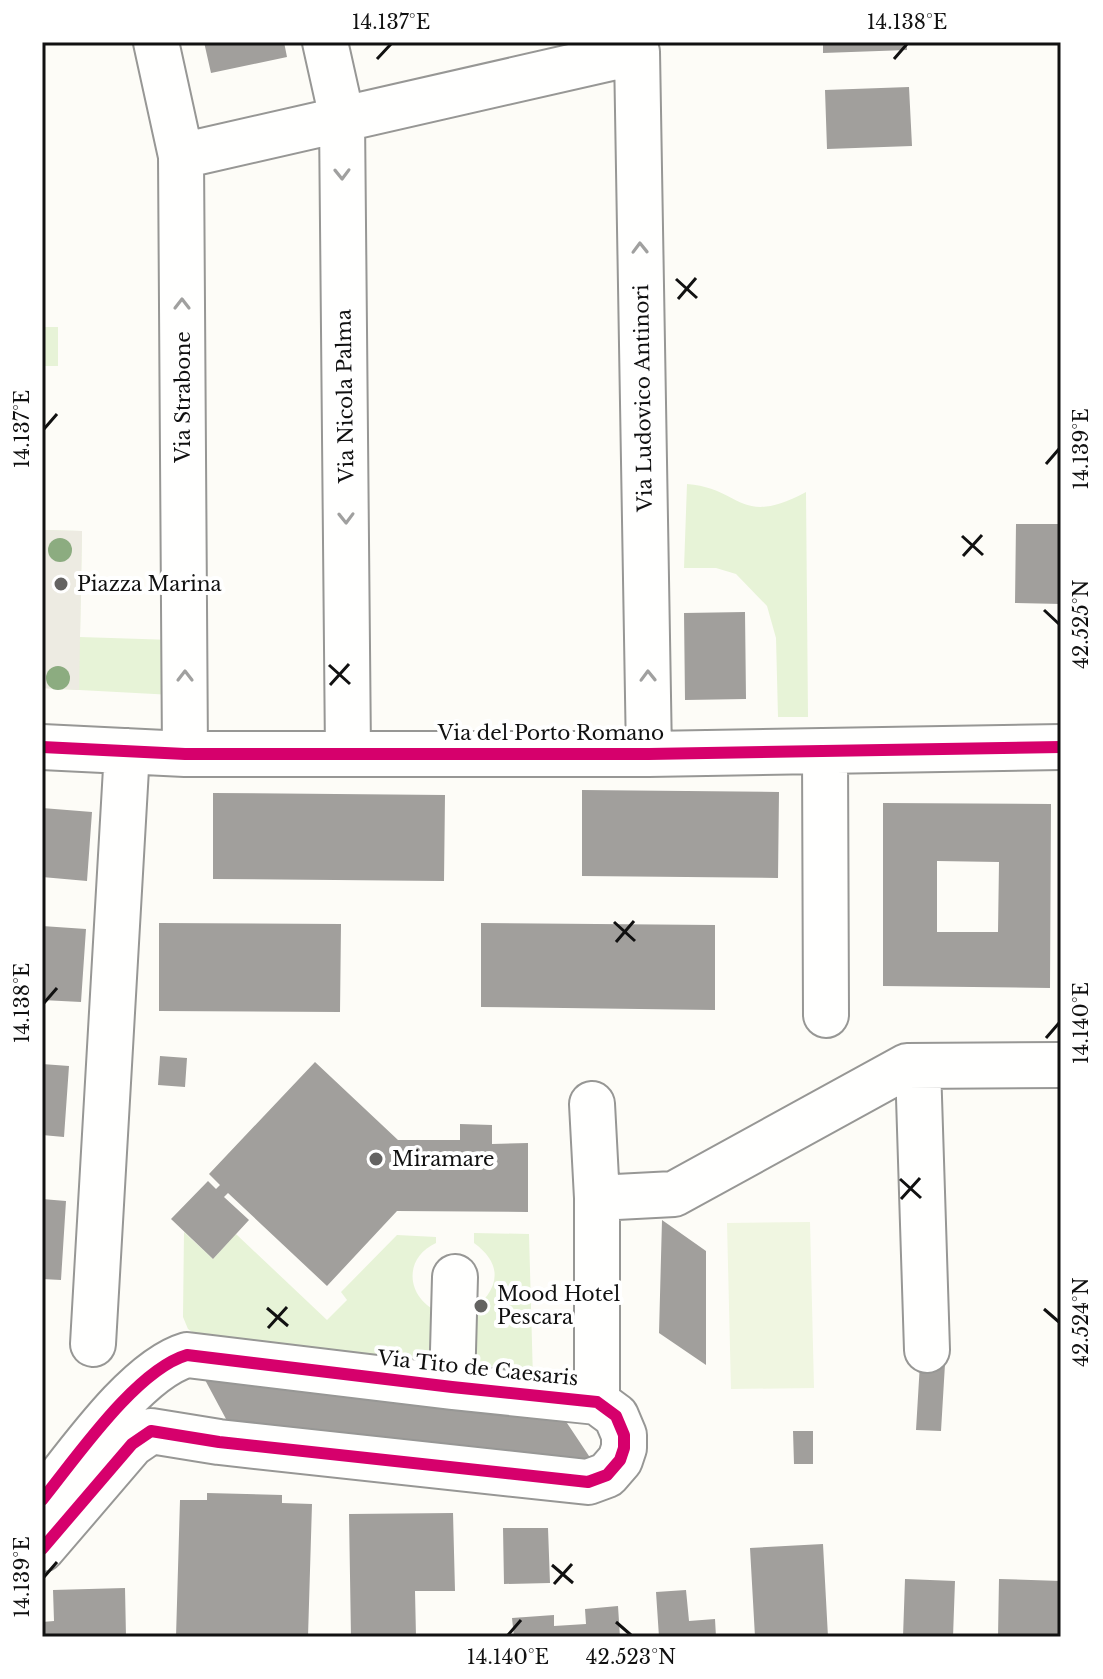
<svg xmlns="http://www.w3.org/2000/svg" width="1103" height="1679" font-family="'Libre Baskerville',serif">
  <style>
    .green { fill: #e7f3d7 }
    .pitch { fill: #f0f6e1 }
    .plaza { fill: #edebe2 }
    .building { fill: #a19f9c; fill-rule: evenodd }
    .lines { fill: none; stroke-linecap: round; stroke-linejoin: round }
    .minor-casing { stroke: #979795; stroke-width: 48 }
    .minor { stroke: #fffffe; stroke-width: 44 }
    .cycleway-casing { stroke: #fff; stroke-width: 17 }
    .cycleway { stroke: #d6006c; stroke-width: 12 }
    .tree { fill: #8cac80 }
    .oneway { stroke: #a0a09f }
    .ticks { fill: none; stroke: #111; stroke-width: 3 }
    .poi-dot { fill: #646362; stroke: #fff; stroke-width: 3 }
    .labels { text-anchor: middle; stroke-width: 8; stroke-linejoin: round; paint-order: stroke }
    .street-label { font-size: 20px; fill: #111; stroke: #fff }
    .poi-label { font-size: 20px; fill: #111; stroke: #fff; text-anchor: start }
    .neatline { fill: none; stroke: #111; stroke-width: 3 }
    .ticks-label { font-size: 20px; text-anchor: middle; fill: #111 }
  </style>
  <rect width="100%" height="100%" fill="#fdfcf7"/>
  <!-- green -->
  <path class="green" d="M42 327H58V366H42Z
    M687 484C742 488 739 528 806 492L808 717H778L776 638 767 606 736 574 716 568H684Z
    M42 530 82 531 80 637 173 640V695L42 688Z
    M184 1232 213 1259 236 1234 327 1320 347 1300 341 1292 397 1235 436 1237V1243C401 1259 407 1301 442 1313L439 1367 209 1344 188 1329 183 1317Z
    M474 1233 529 1234 533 1379 471 1370 468 1314C497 1293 507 1267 474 1243Z"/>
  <!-- pitch -->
  <path class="pitch" d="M810 1222 814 1388 731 1389 727 1223Z"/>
  <!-- plaza -->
  <path class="plaza" d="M42 530 82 531 79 690 42 688Z"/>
  <!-- building -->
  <path class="building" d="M204 42H284L287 57 211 73Z
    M823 42H907V50L823 53Z
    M909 87 912 146 827 149 825 90Z
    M1016 524H1061V604L1015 603Z
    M745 612 746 699 685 700 684 613Z
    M582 790 779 792 778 878 582 876Z
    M213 793 445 795 444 881 213 879Z
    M883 803 1051 804 1050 988 883 986ZM937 861 999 862 998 932H937Z
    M42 808 92 812 87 881 42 877Z
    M159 923 341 924 340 1012 159 1011Z
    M481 923 715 925V1010L481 1007Z
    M42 926 86 929 81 1002 42 1000Z
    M160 1056 187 1058 185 1087 158 1085Z
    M315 1062 398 1140H460V1124L492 1125V1144L528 1143V1212L397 1211 327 1286 228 1193 224 1197 249 1220 213 1259 171 1219 208 1181 216 1189 220 1185 209 1174Z
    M42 1064 69 1066 64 1137 42 1135Z
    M42 1199 66 1201 61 1280 42 1279Z
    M662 1220 706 1251V1365L659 1333Z
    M920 1363 945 1364 941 1431 916 1430Z
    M204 1378 563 1417 599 1471 233 1432Z
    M793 1431H813V1464H794Z
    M207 1493 282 1495V1503L312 1504 308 1637H176L180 1500H207Z
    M453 1513 455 1591H415L416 1637H351L349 1514Z
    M503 1528H548L550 1583 504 1584Z
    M823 1544 828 1637H755L750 1548Z
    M905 1579 955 1581 953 1637H903Z
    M999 1579 1061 1581V1637H998Z
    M125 1588 126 1637H42V1622L54 1621 53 1590Z
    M686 1590 689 1621 715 1619 716 1637H659L656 1592Z
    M618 1606 620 1637H514L512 1618 554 1615V1626L586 1624 585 1609Z"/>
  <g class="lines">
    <!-- minor casing -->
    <g class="minor-casing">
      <path id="minor" d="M156 42 181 156 185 754
        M325 42 342 118 348 753
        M634 42 637 52 649 754
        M181 156 637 52
        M42 747 185 754H649L1061 747
        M825 751 826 1015
        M918 1066 927 1350
        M592 1104 597 1198V1402
        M597 1198 674 1194 907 1066 1061 1065
        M93 1344 127 751
        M452 1387 455 1277
        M42 1500C76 1458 136 1370 187 1355L452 1387 597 1402 616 1416 624 1435V1448L620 1460 607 1475 588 1482 219 1442 151 1431 132 1444 42 1549"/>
    </g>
    <!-- minor -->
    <use href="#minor" class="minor"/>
    <!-- cycleway casing -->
    <g class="cycleway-casing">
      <path id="cycleway" d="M42 747 185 754H649L1061 747
        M42 1500C76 1458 136 1370 187 1355L452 1387 597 1402 616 1416 624 1435V1448L620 1460 607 1475 588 1482 219 1442 151 1431 132 1444 42 1549"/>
    </g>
    <!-- cycleway -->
    <use href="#cycleway" class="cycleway"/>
  </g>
  <!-- trees -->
  <g class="tree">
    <circle cx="60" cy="550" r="12"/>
    <circle cx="58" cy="678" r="12"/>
  </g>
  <!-- one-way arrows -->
  <defs><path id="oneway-chevron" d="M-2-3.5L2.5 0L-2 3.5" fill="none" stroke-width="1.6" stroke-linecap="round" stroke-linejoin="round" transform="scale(2)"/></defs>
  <g class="oneway">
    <use href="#oneway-chevron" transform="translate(342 174) rotate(89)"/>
    <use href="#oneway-chevron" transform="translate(640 248) rotate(-91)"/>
    <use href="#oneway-chevron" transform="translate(182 304) rotate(-90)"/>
    <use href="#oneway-chevron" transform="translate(346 518) rotate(89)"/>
    <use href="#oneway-chevron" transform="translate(185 676) rotate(-90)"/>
    <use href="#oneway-chevron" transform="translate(648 676) rotate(-91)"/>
  </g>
  <!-- ticks -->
  <path class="ticks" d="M377 59 391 44M894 59 907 44M676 279 697 298M678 299 696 278M44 429 57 414M1046 464 1059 449M962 536 983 555M963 556 982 535M1044 610 1059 624M329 665 350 684M330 685 349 664M614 922 635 941M616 942 634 921M44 1003 57 988M1046 1038 1059 1023M900 1179 921 1198M901 1199 920 1178M267 1308 288 1326M1044 1309 1059 1322M268 1328 287 1307M552 1565 573 1583M44 1577 57 1562M554 1584 572 1564M616 1622 631 1635M508 1635 521 1620"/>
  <!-- markers -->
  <g class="poi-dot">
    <circle cx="61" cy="584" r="8"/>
    <circle cx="376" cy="1159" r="8"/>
    <circle cx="481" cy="1306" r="8"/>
  </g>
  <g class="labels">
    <!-- street labels -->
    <g class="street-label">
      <text transform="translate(345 396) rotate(-91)" y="7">Via Nicola Palma</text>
      <text transform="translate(183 397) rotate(-90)" y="7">Via Strabone</text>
      <text transform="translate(643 398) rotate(-91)" y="7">Via Ludovico Antinori</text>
      <text x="551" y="740">Via del Porto Romano</text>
      <text transform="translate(478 1368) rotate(6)" y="7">Via Tito de Caesaris</text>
    </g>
    <!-- poi labels -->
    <g class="poi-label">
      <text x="77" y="591">Piazza Marina</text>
      <text x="392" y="1166">Miramare</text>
      <text x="497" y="1301">Mood Hotel<tspan x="497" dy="23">Pescara</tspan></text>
    </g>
  </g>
  <!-- border -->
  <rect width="1103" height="1679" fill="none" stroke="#ffffff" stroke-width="88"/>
  <rect x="44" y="44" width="1015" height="1591" class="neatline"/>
  <g class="ticks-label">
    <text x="391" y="29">14.137°E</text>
    <text x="907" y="29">14.138°E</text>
    <text transform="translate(22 429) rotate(-90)" y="7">14.137°E</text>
    <text transform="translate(1081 449) rotate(-90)" y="7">14.139°E</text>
    <text transform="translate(1081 624) rotate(-90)" y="7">42.525°N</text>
    <text transform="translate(22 1003) rotate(-90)" y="7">14.138°E</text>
    <text transform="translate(1081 1023) rotate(-90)" y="7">14.140°E</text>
    <text transform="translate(1081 1322) rotate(-90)" y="7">42.524°N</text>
    <text transform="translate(22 1577) rotate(-90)" y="7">14.139°E</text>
    <text x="508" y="1664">14.140°E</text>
    <text x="631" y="1664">42.523°N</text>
  </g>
</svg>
